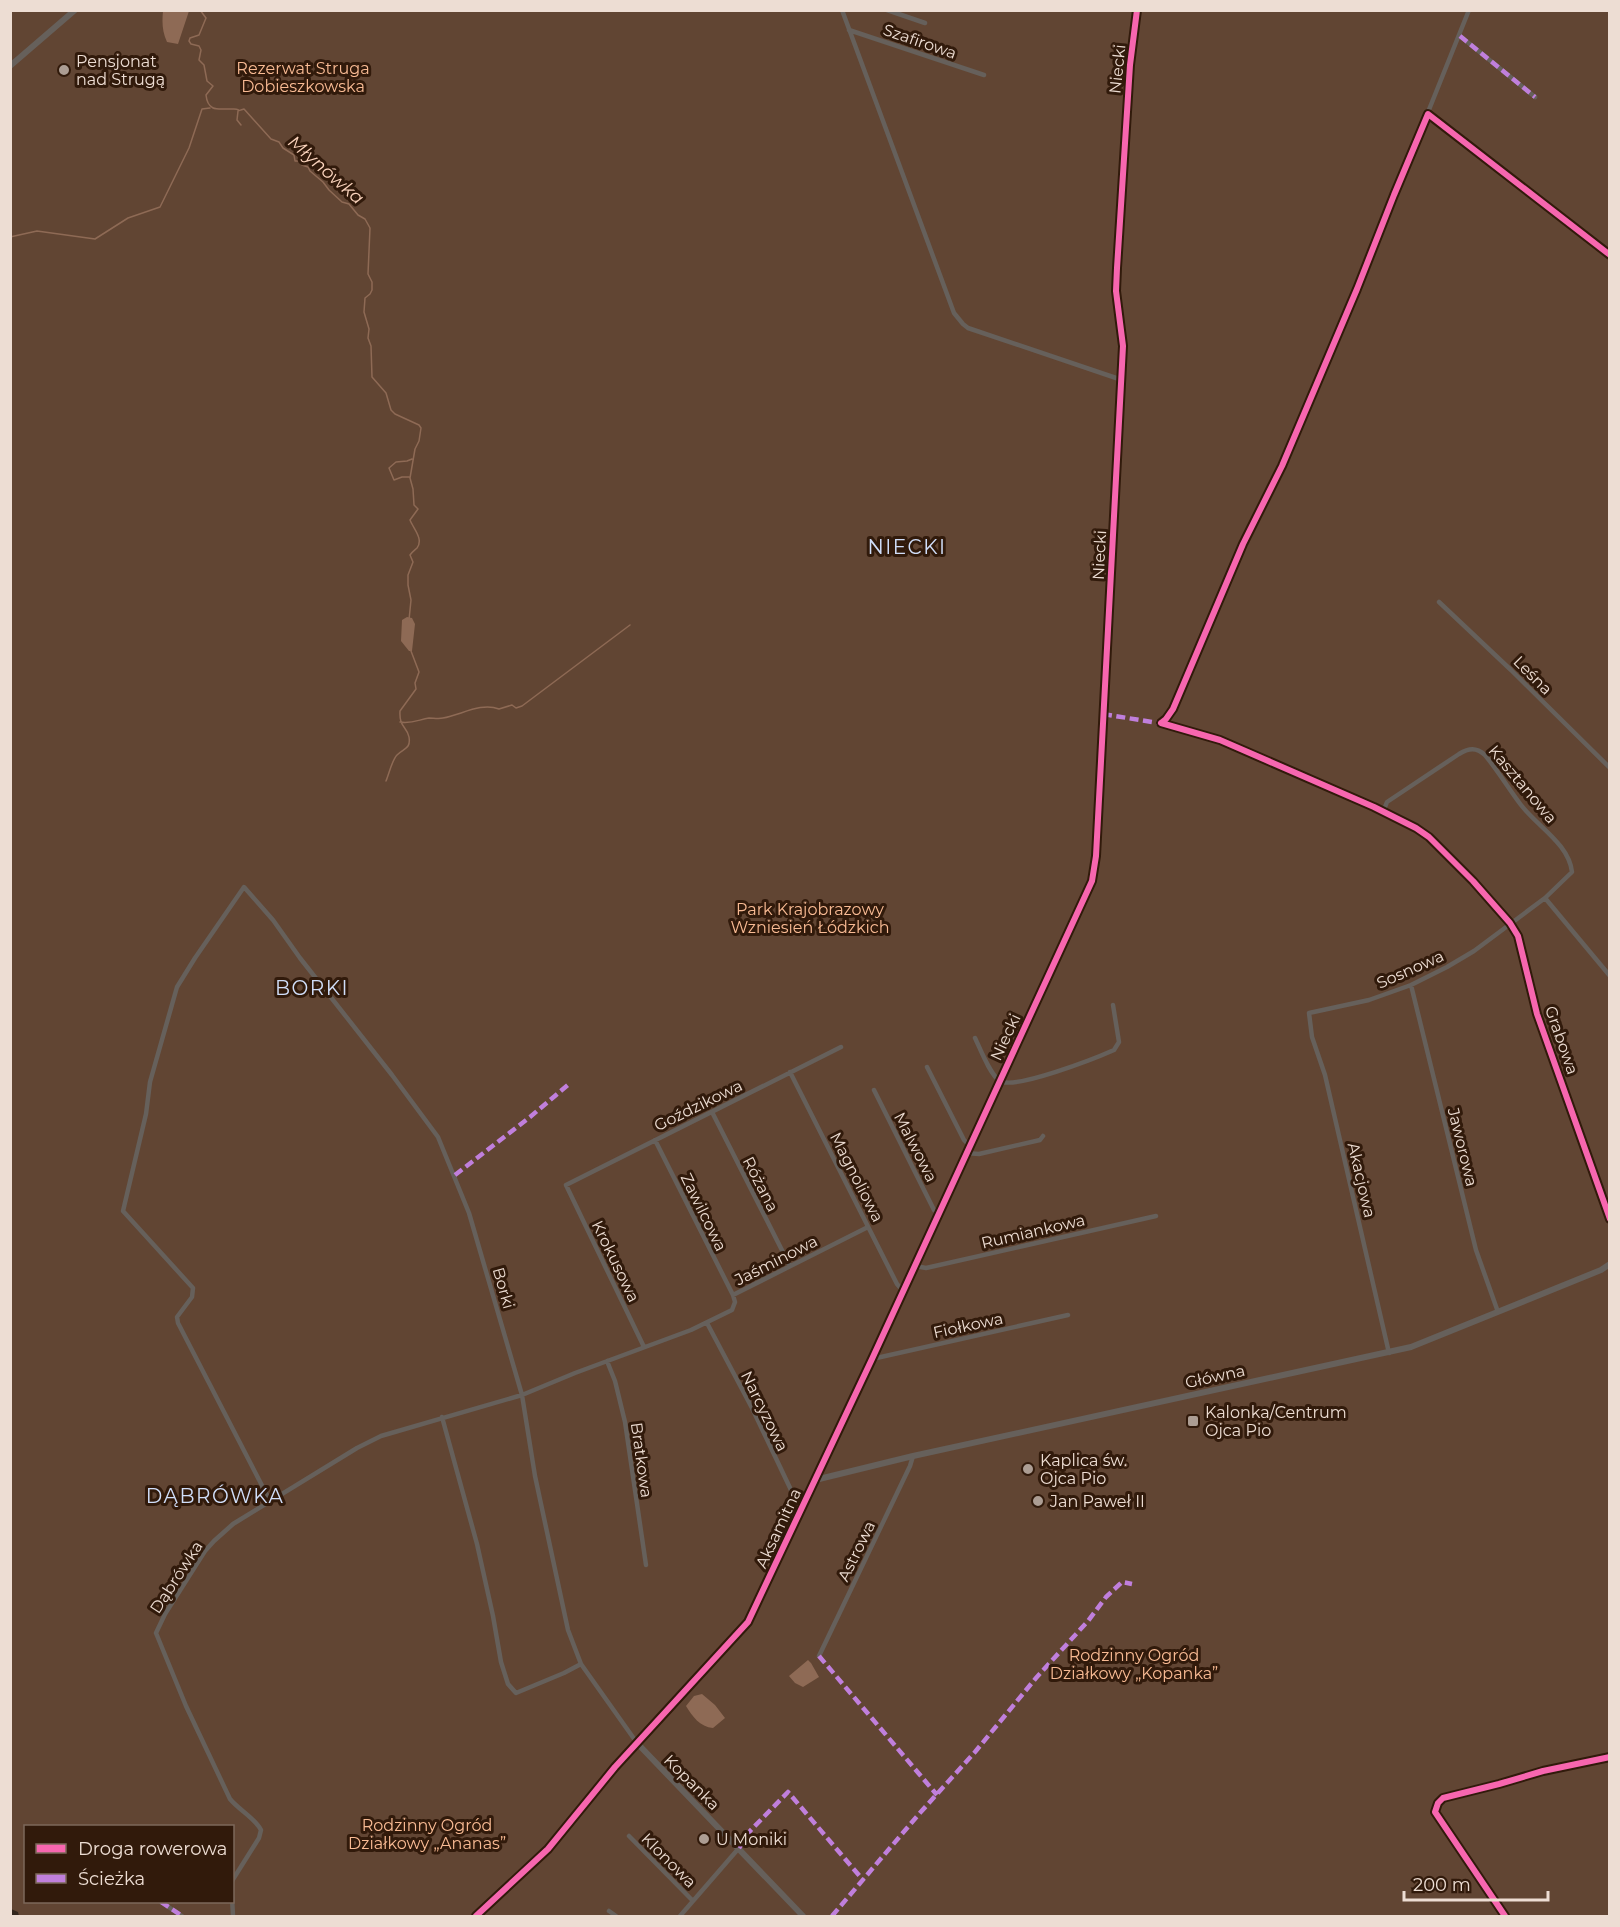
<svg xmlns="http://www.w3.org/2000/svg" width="1620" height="1927" font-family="Montserrat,sans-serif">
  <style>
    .green { fill: #614533; fill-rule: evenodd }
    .water { fill: #8e6a55 }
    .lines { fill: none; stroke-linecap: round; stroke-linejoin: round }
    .stream { stroke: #8e6a55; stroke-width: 1.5 }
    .minor { stroke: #66605b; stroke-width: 4.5 }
    .tertiary { stroke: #66605b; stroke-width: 6 }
    .quiet { stroke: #c07fdc; stroke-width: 4.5; stroke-dasharray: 9 4.5; stroke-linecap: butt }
    .cycleway-casing { stroke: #311a0b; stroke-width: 10 }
    .cycleway { stroke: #f766af; stroke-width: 6 }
    .poi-dot { fill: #ac9d93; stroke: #311a0b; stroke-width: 2 }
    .labels { text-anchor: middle; stroke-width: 6; stroke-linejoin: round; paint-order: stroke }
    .street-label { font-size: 16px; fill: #edddd3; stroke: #311a0b }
    .poi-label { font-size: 16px; fill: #edddd3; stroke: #311a0b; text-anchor: start }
    .park-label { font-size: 16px; fill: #f9bb94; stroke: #311a0b }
    .water-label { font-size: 18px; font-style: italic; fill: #fbd4bd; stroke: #311a0b }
    .quarter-label { font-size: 20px; letter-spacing: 1.5px; fill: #d0def9; stroke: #311a0b }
  </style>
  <rect width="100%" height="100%" fill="#33261d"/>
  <!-- green -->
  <path class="green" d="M11 11H1609V1916H19L18 1912 11 1909ZM26 1826H232V1902H26Z"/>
  <!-- water -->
  <path class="water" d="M163 11H189L178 44 167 42C162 31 162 22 163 11Z
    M407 617 412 618 415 624 412 651H409L401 641 402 620Z
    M808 1660 811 1663 819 1677 803 1687 795 1683 789 1676Z
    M702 1694 715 1705 725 1718 713 1728C700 1727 692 1716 686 1706L694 1696Z"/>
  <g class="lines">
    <!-- stream -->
    <path class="stream" d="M200 10 206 18 199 35 190 38 189 41 191 44 199 46 201 50 199 60 204 65 207 81 213 86 206 95C208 114 221 108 234 109 244 110 234 112 244 109L271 139 279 142 283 148 294 155 295 161H300L302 165 308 167 310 171 323 182 329 190 342 202 349 204 358 215 365 219 370 228 368 274 372 282V290L370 294 365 298 364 312 369 329 368 338 371 346 372 377 386 393 391 410 395 414 419 425 421 428 419 441 415 449 410 478 413 489 414 505 418 509 410 520C413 528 424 539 417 548 415 550 412 552 410 555L413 562 408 575V585L411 600 409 620
      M238 111 237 120 241 125
      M10 237 37 231 95 239 128 218 160 207 189 148 202 109 210 108
      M409 477H402L394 480 389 468 396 462 407 461 412 459
      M400 722C411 724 418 720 429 718 433 718 439 719 443 718 461 715 481 702 499 709L512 705 516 708 522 706 630 625
      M386 781C389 774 392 760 397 755 404 748 411 749 409 737 407 726 399 728 400 711L416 689 415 683 419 672 411 651"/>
    <!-- minor -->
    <path class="minor" d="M842 10 954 313 963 324 968 328 1122 380
      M887 10 925 23
      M849 30 984 75
      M1460 36 1535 97
      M1428 114 1610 255
      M1439 602 1511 670 1610 768
      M1161 723 1166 719 1173 709 1243 544 1282 466 1357 289 1469 10
      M1383 812 1387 802 1459 754C1469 748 1476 747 1485 755 1498 771 1509 789 1521 805 1538 827 1569 844 1572 872L1545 898 1474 951 1447 967 1411 985 1369 1000 1309 1013 1312 1037 1325 1075 1389 1353
      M1473 881 1510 923 1518 936 1537 1014 1610 1219
      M1545 898 1610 976
      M1411 985 1476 1250 1498 1312
      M975 1038C980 1048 990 1075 1000 1081 1015 1090 1096 1058 1114 1050L1119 1042 1113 1005
      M927 1067 964 1140 970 1146
      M790 1072 897 1284 903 1291
      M874 1090 934 1210 939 1214
      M712 1112 790 1266
      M966 1153 979 1154 1040 1140 1043 1136
      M915 1266 926 1268 1156 1216
      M733 1295 868 1227
      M707 1323 752 1408 801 1511
      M644 1347 566 1185 841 1047
      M872 1359 1068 1315
      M607 1361 615 1381 625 1422 646 1565
      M442 1417 477 1544 493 1616 501 1662 508 1684 516 1693 564 1673 581 1664
      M270 1501 178 1323 177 1317 192 1297 193 1288 123 1211 146 1114 150 1082 177 987 195 958 244 887 273 920 300 958 392 1075 438 1137 469 1213 522 1395 535 1476 568 1630 581 1664 637 1743 548 1849 476 1916
      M819 1656 910 1466 913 1456
      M629 1836 693 1901
      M232 1881 259 1838 261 1830C255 1818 239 1810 230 1799L186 1706 156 1633 165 1614 205 1551 214 1541 233 1524 357 1448 381 1436 522 1395 575 1373 691 1330 732 1310 735 1302 733 1295 655 1140
      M232 1897 233 1916
      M161 1902 182 1916
      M609 1911 616 1916
      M680 1916 739 1848"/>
    <!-- tertiary -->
    <path class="tertiary" d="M10 66 75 10
      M815 1480 913 1456 1411 1347 1601 1270 1610 1264
      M803 1916 637 1743 735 1638 750 1619 872 1359 1094 874 1123 346 1116 291 1117 268 1130 65 1137 10"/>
    <!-- quiet -->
    <path class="quiet" d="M1460 36 1535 97
      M1103 714 1164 724
      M455 1175 530 1117 569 1084
      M819 1656 937 1795
      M739 1848 750 1831 788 1792 863 1880
      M161 1902 182 1916
      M832 1916 919 1814 975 1752 1036 1678 1088 1621 1106 1597 1122 1582 1132 1584"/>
    <!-- cycleway casing -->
    <g class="cycleway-casing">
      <path id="cycleway" d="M1161 723 1166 719 1173 709 1243 544 1282 466 1357 289 1394 195 1428 114 1610 255
        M1161 723 1220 740 1374 807 1416 828 1429 837 1473 881 1510 923 1518 936 1537 1014 1610 1219
        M476 1916 548 1849 615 1767 748 1622 872 1359 1092 881 1096 856 1123 346 1116 291 1117 268 1130 65 1137 10
        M1505 1916 1435 1812 1438 1803 1443 1798 1499 1784 1543 1771 1610 1757"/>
    </g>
    <!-- cycleway -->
    <use href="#cycleway" class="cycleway"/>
  </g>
  <!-- markers -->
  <g class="poi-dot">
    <circle cx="64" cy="70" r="6"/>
    <rect x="1187" y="1415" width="12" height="12" rx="3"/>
    <circle cx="1028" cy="1469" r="6"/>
    <circle cx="1038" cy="1501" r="6"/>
    <circle cx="704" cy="1839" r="6"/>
  </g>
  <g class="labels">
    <!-- street labels -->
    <g class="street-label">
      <text transform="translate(920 41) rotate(19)" y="6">Szafirowa</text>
      <text transform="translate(1117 69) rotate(-84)" y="6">Niecki</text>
      <text transform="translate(1099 555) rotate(-87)" y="6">Niecki</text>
      <text transform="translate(1533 675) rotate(45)" y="6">Leśna</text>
      <text transform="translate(1523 784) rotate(50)" y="6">Kasztanowa</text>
      <text transform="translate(1410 969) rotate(-24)" y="6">Sosnowa</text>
      <text transform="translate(1005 1037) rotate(-65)" y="6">Niecki</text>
      <text transform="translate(1562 1040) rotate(71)" y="6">Grabowa</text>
      <text transform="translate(698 1105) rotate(-26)" y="6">Goździkowa</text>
      <text transform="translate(916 1147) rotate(63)" y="6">Malwowa</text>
      <text transform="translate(1463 1147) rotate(76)" y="6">Jaworowa</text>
      <text transform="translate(857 1177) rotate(63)" y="6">Magnoliowa</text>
      <text transform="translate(1362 1180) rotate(77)" y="6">Akacjowa</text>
      <text transform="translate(761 1184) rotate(63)" y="6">Różana</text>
      <text transform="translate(704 1212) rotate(64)" y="6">Zawilcowa</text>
      <text transform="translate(1033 1231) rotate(-13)" y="6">Rumiankowa</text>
      <text transform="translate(776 1260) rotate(-27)" y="6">Jaśminowa</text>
      <text transform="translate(616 1261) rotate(64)" y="6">Krokusowa</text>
      <text transform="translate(504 1288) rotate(74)" y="6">Borki</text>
      <text transform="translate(968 1325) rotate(-12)" y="6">Fiołkowa</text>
      <text transform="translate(1215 1376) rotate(-12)" y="6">Główna</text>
      <text transform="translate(765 1411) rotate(64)" y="6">Narcyzowa</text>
      <text transform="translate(642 1460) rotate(82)" y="6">Bratkowa</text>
      <text transform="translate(778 1528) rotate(-65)" y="6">Aksamitna</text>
      <text transform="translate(856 1551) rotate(-64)" y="6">Astrowa</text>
      <text transform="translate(176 1577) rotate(-57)" y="6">Dąbrówka</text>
      <text transform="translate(692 1782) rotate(45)" y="6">Kopanka</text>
      <text transform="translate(669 1860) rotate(45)" y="6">Klonowa</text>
    </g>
    <!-- poi labels -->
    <g class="poi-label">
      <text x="76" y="67">Pensjonat<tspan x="76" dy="18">nad Strugą</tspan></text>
      <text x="1205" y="1418">Kalonka/Centrum<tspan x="1205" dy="18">Ojca Pio</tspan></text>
      <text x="1040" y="1466">Kaplica św.<tspan x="1040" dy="18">Ojca Pio</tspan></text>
      <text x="1050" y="1507">Jan Paweł II</text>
      <text x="716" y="1845">U Moniki</text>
    </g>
    <!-- park labels -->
    <g class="park-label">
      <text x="303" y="74">Rezerwat Struga<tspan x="303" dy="18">Dobieszkowska</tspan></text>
      <text x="810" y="915">Park Krajobrazowy<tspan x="810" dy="18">Wzniesień Łódzkich</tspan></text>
      <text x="1134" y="1661">Rodzinny Ogród<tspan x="1134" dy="18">Działkowy „Kopanka”</tspan></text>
      <text x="427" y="1831">Rodzinny Ogród<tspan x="427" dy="18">Działkowy „Ananas”</tspan></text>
    </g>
    <!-- water labels -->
    <g class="water-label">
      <text transform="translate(326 170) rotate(41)" y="6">Młynówka</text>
    </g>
    <!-- quarter labels -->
    <g class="quarter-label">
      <text x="907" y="554">NIECKI</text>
      <text x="312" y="995">BORKI</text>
      <text x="215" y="1503">DĄBRÓWKA</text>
    </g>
  </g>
  <!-- border -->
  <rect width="1620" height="1927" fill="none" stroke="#edddd3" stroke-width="24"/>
  <!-- legend -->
  <rect x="24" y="1825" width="210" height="78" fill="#311a0b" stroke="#7c685b" stroke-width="1.5"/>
  <rect x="36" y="1844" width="30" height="9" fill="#f766af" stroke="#7c685b" stroke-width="1.5"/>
  <text x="78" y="1855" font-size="18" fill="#edddd3">Droga rowerowa</text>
  <rect x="36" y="1874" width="30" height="9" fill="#c07fdc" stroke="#7c685b" stroke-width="1.5"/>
  <text x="78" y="1885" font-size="18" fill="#edddd3">Ścieżka</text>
  <!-- scale -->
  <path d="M1404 1891v9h144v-9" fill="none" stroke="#edddd3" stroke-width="3"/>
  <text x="1413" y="1891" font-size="18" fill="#edddd3" stroke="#311a0b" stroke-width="4.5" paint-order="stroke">200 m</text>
</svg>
